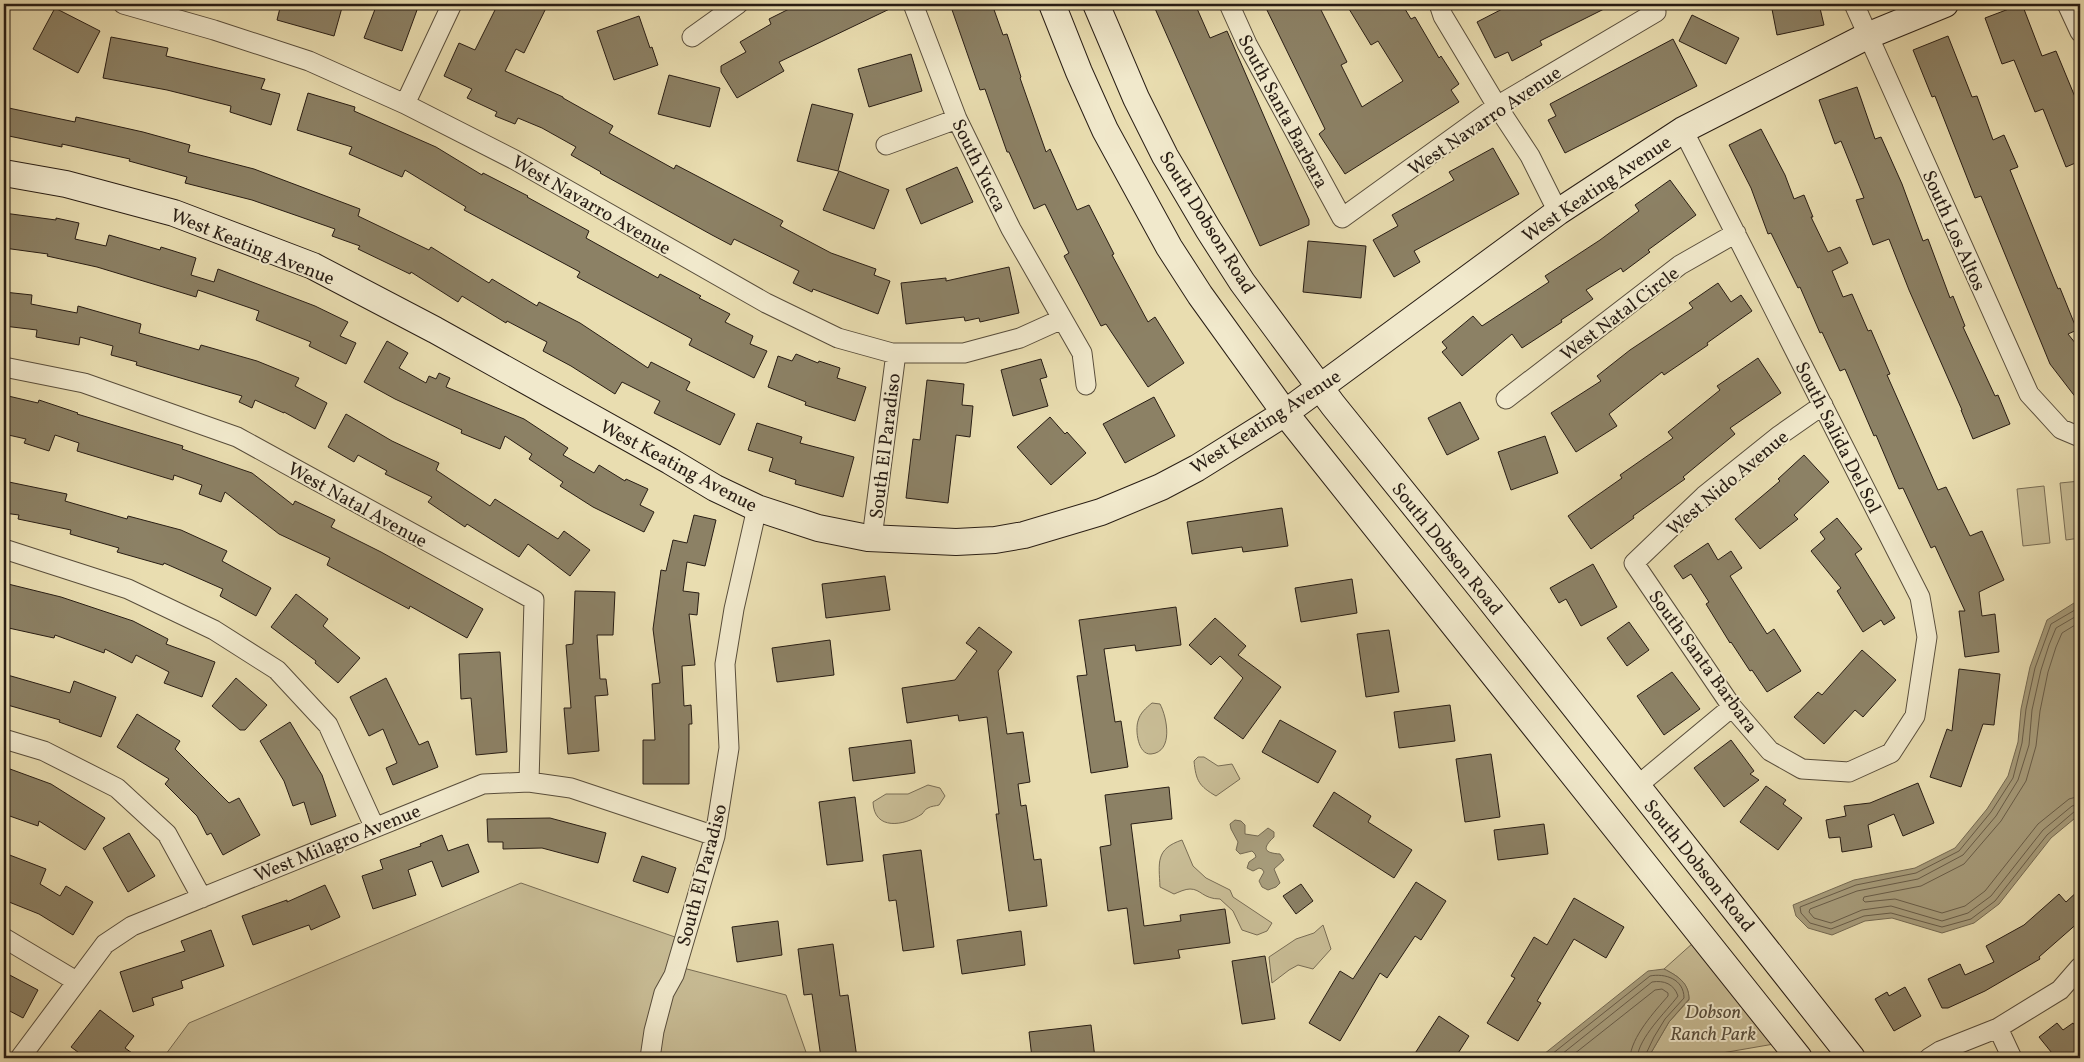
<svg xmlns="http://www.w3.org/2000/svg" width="2084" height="1062" font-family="Vollkorn,serif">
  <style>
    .green { fill: #c8bc95; stroke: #786c54 }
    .water { fill: #a79c7b; stroke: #746952 }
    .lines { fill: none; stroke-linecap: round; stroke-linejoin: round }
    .shore { stroke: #685c48; stroke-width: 1 }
    .building { fill: #8c8165; stroke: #281d14 }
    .street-casing { stroke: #584d3b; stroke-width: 21 }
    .secondary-casing { stroke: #281d14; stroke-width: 28 }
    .street { stroke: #f1e9cc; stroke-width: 19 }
    .secondary { stroke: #f1e9cc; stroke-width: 26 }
    .labels { text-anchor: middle; stroke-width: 4; stroke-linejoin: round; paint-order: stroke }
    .street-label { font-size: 19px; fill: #281d14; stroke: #f1e9cc }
    .park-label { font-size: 19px; font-style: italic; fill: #584d3b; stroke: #f1e9cc }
  </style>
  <rect width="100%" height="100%" fill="#e9ddb0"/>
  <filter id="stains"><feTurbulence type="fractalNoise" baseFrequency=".004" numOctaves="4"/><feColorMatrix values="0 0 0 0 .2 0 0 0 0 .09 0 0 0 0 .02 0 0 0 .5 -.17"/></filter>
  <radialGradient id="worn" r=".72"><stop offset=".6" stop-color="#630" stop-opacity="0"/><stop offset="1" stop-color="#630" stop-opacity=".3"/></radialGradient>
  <!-- green -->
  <path class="green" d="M2080 481V538L2066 540 2060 483Z
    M2044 486 2050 543 2023 546 2017 489Z
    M1152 703 1160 704C1167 717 1174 752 1151 754 1138 755 1135 730 1138 721 1140 713 1146 708 1152 703Z
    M1198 757H1204L1218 766 1232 764 1240 779 1216 796C1199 786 1196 781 1194 761Z
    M928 785 940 788 945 796 939 805C936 806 931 806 928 808 925 809 924 812 922 814 904 826 874 831 873 802L886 794H908Z
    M1182 840 1193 866 1206 878 1230 890 1233 897 1272 923 1267 931 1257 935 1242 930 1233 911 1220 899C1203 899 1201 889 1190 889 1185 889 1179 892 1174 894L1160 887C1159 863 1155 849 1182 840Z
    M521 883 675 937 668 964 786 995 808 1058H163L189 1023Z
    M1323 925 1331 949 1313 969 1298 965 1289 970 1272 983 1269 957 1296 939 1314 933Z
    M1693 943 1774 1044 1693 1058H1648L1669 1022 1689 1000C1689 983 1678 976 1664 969Z"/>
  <!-- water -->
  <path class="water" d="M2080 602V814L2051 838 1999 904 1974 923 1942 933 1892 918 1865 921 1832 935 1808 928 1796 916 1793 905 1854 880 1915 868 1955 848 1987 809 2008 776 2018 742 2021 709 2030 667 2047 620 2074 603Z
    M1235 820 1241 821 1245 825V834L1258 836 1268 828 1274 832V837C1261 849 1265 853 1280 854L1284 860 1274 869 1280 883 1276 887 1268 890 1262 887 1259 881 1264 872 1262 869 1259 868 1253 871 1247 868 1249 862 1256 857 1255 854 1252 851 1240 854 1236 850 1238 842 1231 829 1230 824Z
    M1664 969C1678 976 1689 983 1689 999L1669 1022 1648 1058H1539L1648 971Z"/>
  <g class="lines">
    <!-- shore -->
    <path class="shore" d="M2080 607 2051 624 2035 668 2026 709 2022 743 2013 778 1991 812 1959 851 1916 873 1856 885 1800 907 1801 913 1810 923 1831 929 1864 916 1891 913 1942 927 1971 919 1995 901 2047 835 2075 811 2080 810
      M2080 614 2056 628 2049 645 2041 670 2032 710 2029 745 2018 780 1996 816 1963 855 1918 879 1857 891 1810 909 1809 912 1814 918 1831 923 1862 910 1891 906 1942 921 1968 913 1991 896 2043 830 2072 806 2080 804
      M2080 622 2062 633 2056 647 2048 672 2040 711 2036 746 2026 781 2001 821 1964 864 1921 886 1864 897 1863 900 1865 902 1895 899 1942 913 1965 906 1985 891 2038 824 2069 799 2080 796
      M1547 1058 1650 976C1665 973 1684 979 1684 998L1665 1019 1654 1037 1644 1058
      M1557 1058 1652 982C1664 980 1674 984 1678 996 1666 1012 1639 1037 1637 1058
      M1569 1058 1655 990 1662 989 1668 993V996C1655 1011 1631 1037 1630 1058"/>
  </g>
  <!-- building -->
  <path class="building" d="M281 4H343L334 36 277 20Z
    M377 4H398L417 10 402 51 364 38Z
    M498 4H548L524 53 516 49 505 71 563 97V98L613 126 609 133 674 169 676 165 783 221 780 226 831 253 876 269 874 275 890 281 878 314 813 289 812 292 793 283 799 271 734 239 731 245 712 235 600 173 601 172 571 155 576 147 542 128 518 118 515 124 495 116 497 112 467 98 472 89 444 76 459 43 475 50Z
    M799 4H900L779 62 784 71 737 98 721 72V66L746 52 740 42 771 24 769 19Z
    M950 4H992L1003 35 1007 34 1021 77 1020 78 1046 152 1050 149 1077 210 1089 205 1114 254 1112 255 1148 322 1155 317 1184 363 1148 387 1106 324 1101 326 1064 256 1069 253 1045 204 1034 209 1009 152H1007L985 89 980 90Z
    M1153 4H1195L1210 38 1227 31 1309 220V225L1260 246Z
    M1264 4H1318L1347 62 1341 65 1362 107 1403 81 1378 41 1371 45 1346 4H1402L1411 19 1415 17 1439 58 1441 56 1459 84 1451 90 1459 102 1345 174 1319 134 1325 129Z
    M1512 4H1614L1540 41 1542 45 1512 61 1508 52 1495 58 1477 22Z
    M1771 4H1819L1824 25 1777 35Z
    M2022 4 2042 56 2056 51 2080 109V161L2066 167 2043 109 2035 112 2014 60 2002 64 1985 18Z
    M55 8 100 31 78 73 33 49Z
    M1692 15 1739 38 1726 64 1679 41Z
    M639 16 650 48 652 47 658 65 614 80 597 31Z
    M1948 36 1972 97 1977 96 1993 140 2004 135 2018 167 2010 170 2058 289 2060 288 2077 330 2068 334 2080 349V403L2050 364 1981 196 1975 198 1935 96 1932 97 1913 50Z
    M111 37 168 48 166 56 265 79 261 89 280 94 271 125 230 112 231 106 167 90 103 78Z
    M1673 39 1697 86 1565 153 1548 120 1556 116 1550 104Z
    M911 54 922 91 869 107 858 69Z
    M669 75 720 88 710 127 658 114Z
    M1857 87 1875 139 1881 137 1902 184 1923 241 1928 239 1950 298 1953 296 1965 326 1963 327 1995 396 1998 395 2010 424 1973 439 1961 410H1962L1909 290 1889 239 1873 245 1856 200 1864 198 1841 141 1835 144 1819 100Z
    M308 93 355 107 354 111 436 147 482 175 483 173 528 196 527 197 589 231 586 238 658 278 660 274 701 296 699 298 730 314 725 322 753 336 750 344 767 351 754 378 689 345 692 339 577 277 580 272 464 210 466 207 405 170 402 177 349 154 352 147 297 130Z
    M812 104 853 114 838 171 797 161Z
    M4 107 75 122 76 117 143 132 190 145 188 152 254 169 360 209 358 216 429 250 431 247 489 283 492 279 537 306 539 302 580 323 648 368 651 362 690 382 686 390 735 414 720 445 654 413 660 401 622 382 615 394 571 366 543 351 547 342 507 321 506 323 462 296 458 302 411 272 410 274 358 249 360 246 332 236 335 229 252 200 185 183 187 177 129 161 130 159 62 144V147L4 135Z
    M1761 129 1785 175 1794 199 1804 195 1813 217H1811L1828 252 1840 247 1848 263 1832 271 1843 297 1852 294 1868 331 1871 330 1890 374 1887 375 1938 490 1946 487 1970 536 1982 531 2004 580 1979 592 1982 616 1995 614 1999 652 1965 657 1959 611H1965L1935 546 1931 548 1903 488 1899 489 1876 435 1874 436 1845 369 1840 371 1822 332 1820 333 1800 287 1798 288 1771 233 1768 234 1751 188 1729 145Z
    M1493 148 1519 194 1414 251 1420 262 1394 277 1373 240 1398 226 1392 215 1454 180 1449 172Z
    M957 167 973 202 921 224 906 189Z
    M839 171 889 190 874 229 823 210Z
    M1670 180 1696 215 1648 250 1650 252 1623 272 1621 268 1586 290 1593 299 1561 320 1562 322 1522 348 1512 334 1462 376 1442 352 1447 348 1442 342 1473 316 1482 326 1549 282 1545 276 1600 240 1639 211 1635 205Z
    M4 213 56 220V218L79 223 75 239 106 246 109 235 160 250 161 247 196 258 191 275 214 282 218 269 315 306 348 322 340 336 356 343 346 364 309 346 311 342 256 320 259 311 198 290 196 297 97 267 47 256 48 254 4 248Z
    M1308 241 1366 246 1361 298 1303 292Z
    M1009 267 1019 313 980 322 979 318 965 321 964 317 906 324 901 283 946 278V281Z
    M1718 283 1731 302 1741 295 1752 311 1707 343 1708 345 1664 375 1662 372 1609 414 1617 426 1576 452 1551 413 1601 381 1597 376 1630 350 1693 308 1689 303Z
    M4 292 32 295 31 304 77 313 78 306 141 324 139 333 199 350 201 345 257 361 299 378 295 386 327 403 315 429 284 412V413L255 400 252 408 239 402 242 396 136 365 137 362 111 355 113 346 80 337 79 345 36 337 37 330 4 326Z
    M387 341 408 353 399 368 426 383 429 376 436 379 439 373 450 378 446 387 524 419 568 448 563 455 594 473 599 465 625 481 626 479 648 489 640 505 654 512 644 532 593 507 560 486 563 482 529 459 532 454 505 436 500 449 461 433 462 430 395 399 364 382Z
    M796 354 818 363 819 361 840 368 837 378 866 387 855 421 805 405 806 402 768 387 778 356 792 361Z
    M1758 358 1781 393 1730 428 1735 434 1683 477 1685 479 1633 516 1634 518 1591 549 1568 516 1622 478 1620 475 1673 438 1668 432 1720 390 1717 386Z
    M1041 359 1047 377 1040 379 1048 406 1013 416 1001 370Z
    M927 380 964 384 962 405 973 406 970 437 956 435 948 503 906 498 913 439 920 440Z
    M4 395 38 403 39 400 78 413 77 414 183 446 182 449 252 473 293 505 295 501 335 520 331 527 381 552 483 609 467 638 410 606 409 609 327 565 330 558 279 534 225 492 221 502 199 494 202 485 174 475 173 480 77 451 79 443 55 435 49 451 24 443 26 439 4 434Z
    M1154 397 1175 436 1125 463 1103 424Z
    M1460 402 1479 439 1447 455 1428 418Z
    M346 414 392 441 439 463 436 470 490 506 495 499 558 539 564 531 590 550 570 576 528 544 519 557 467 524 465 527 428 502 432 497 385 474 387 471 358 455 354 462 328 447Z
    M1050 417 1065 434 1067 432 1086 453 1051 485 1017 447Z
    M757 423 802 437 800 443 854 457 843 497 795 484 796 480 769 471 773 458 748 450Z
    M1545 436 1558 473 1511 490 1498 452Z
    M1804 455 1829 482 1794 515 1798 519 1760 549 1735 519 1780 481 1778 479Z
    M4 481 67 494 65 501 127 519 128 516 181 530 227 551 222 561 271 588 256 616 220 596 223 589 164 563 163 565 117 552 119 548 70 534 71 530 18 519 19 515 4 513Z
    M1282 508 1288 546 1243 552 1242 547 1192 554 1187 522Z
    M694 515 716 520 705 566 687 562 683 591 699 593 697 615 689 614 695 665 682 666 684 706 691 705 692 724H689V784H643V740H655L652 684 660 683 653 629 661 570 666 571 673 540 687 543Z
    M1837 518 1862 549 1855 554 1895 618 1884 625 1881 620 1863 632 1837 591 1841 588 1811 551 1825 539 1820 532Z
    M1708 543 1718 560 1731 551 1742 568 1730 576 1767 634 1774 629 1801 671 1767 692 1752 670 1750 671 1731 642 1730 643 1706 604 1709 602 1691 574 1683 579 1674 566Z
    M1593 564 1617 607 1581 626 1566 599 1559 603 1550 588Z
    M885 576 890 610 826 618 822 584Z
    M1352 579 1357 613 1301 622 1295 588Z
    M4 583 61 597 133 621 168 639 166 644 215 662 202 697 164 683 169 672 136 655 132 663 105 649 104 653 55 635 54 638 4 627Z
    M575 591 615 592 613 635H597L600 679H606L608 695 595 696 599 751 568 754 564 708H571L566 645 573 644Z
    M296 594 328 619 323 626 360 658 338 683 315 663 316 661 271 627Z
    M1176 607 1181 645 1136 651 1135 645 1104 649 1115 722 1121 721 1128 767 1091 773 1077 676 1087 675 1079 620Z
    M1215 618 1246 646 1238 655 1281 687 1243 739 1214 718 1243 678 1220 656 1211 665 1189 645Z
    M1629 622 1649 650 1627 666 1607 638Z
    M979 627 1012 652 998 671 1007 734 1023 732 1030 782 1018 784 1021 806 1026 805 1034 860 1041 859 1047 906 1009 911 996 814H999L987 717 959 721 958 715 907 723 902 688 955 680 977 651 966 643Z
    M1389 630 1399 692 1366 697 1357 634Z
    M830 640 834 675 777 682 772 648Z
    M1862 650 1896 680 1863 717 1855 710 1824 744 1794 717 1818 692 1822 695Z
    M500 652 507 752 476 755 471 698 461 699 459 654Z
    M1959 669 2000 674 1994 725 1983 724 1961 787 1930 777 1947 729 1952 731Z
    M1672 672 1700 709 1664 735 1637 696Z
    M4 674 70 693 74 681 116 697 101 737 59 722 60 720 4 704Z
    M236 678 267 705 245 730H240L212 706Z
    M386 678 419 745 428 741 438 767 393 785 386 768 397 763 383 729 369 736 350 697Z
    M1450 705 1455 741 1399 748 1394 712Z
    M137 714 180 741 175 749 229 803 239 798 260 835 223 855 211 833 207 835 197 816 165 784 169 779 117 747Z
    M1280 720 1336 751 1318 783 1262 752Z
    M290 722 322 775 336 816 311 825 304 802 293 806 284 781 260 741Z
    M911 740 915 773 853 781 849 748Z
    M1731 740 1754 771 1750 774 1759 780 1724 807 1694 768Z
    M1491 754 1500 817 1465 822 1456 759Z
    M10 769 51 784 105 818 85 850 39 821 38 826 4 814V787Z
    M1918 783 1934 823 1903 836 1894 814 1868 825 1872 847 1842 852 1840 837 1829 838 1826 820 1846 816 1844 806 1870 803Z
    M1766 786 1786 800 1783 804 1802 818 1778 850 1740 822Z
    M1169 787 1172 819 1131 824 1144 926 1181 921 1180 915 1225 909 1230 943 1178 950 1180 958 1134 964 1127 908 1108 911 1100 847 1111 845 1105 795Z
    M1334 792 1371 816 1368 822 1412 850 1394 878 1313 826Z
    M855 797 863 861 827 865 819 802Z
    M550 818 606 833 598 863 542 848 503 849V842H488L487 819Z
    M1544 824 1548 854 1498 860 1494 830Z
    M129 833 155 876 128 892 103 848Z
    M442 835 448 851 468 844 479 872 442 887 432 861 408 870 416 895 373 909 362 876 383 869 380 860 421 846 420 844Z
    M921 850 934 947 903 951 896 900 889 901 883 855Z
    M7 854 46 869 40 884 60 896 66 886 93 902 73 935 39 914 4 900V863Z
    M642 856 676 868 668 893 633 881Z
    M1416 882 1446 901 1421 940 1415 936 1387 978 1380 973 1340 1041 1309 1023 1340 971 1353 979Z
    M1301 884 1313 901 1296 914 1283 896Z
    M325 885 340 917 311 930 309 925 253 945 242 916 287 900V902Z
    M2080 889V921L2039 957 2040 959 1985 991 1948 1008H1942L1928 979 1960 964 1965 975 1994 962 1986 946 2024 925 2059 894 2066 902Z
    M1574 898 1624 927 1606 958 1574 939 1537 1001 1541 1003 1518 1041 1487 1023 1515 978 1511 976 1534 937 1547 945Z
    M778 921 782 955 737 962 732 927Z
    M211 930 224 966 181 981 183 988 152 998 154 1005 133 1012 120 972 185 951 181 941Z
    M1021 931 1025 965 962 974 957 940Z
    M833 944 840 996 848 995 857 1058H821L812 994 804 995 798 949Z
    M1265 956 1275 1019 1242 1024 1232 961Z
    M4 972 38 990 23 1018 4 1008Z
    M1905 987 1921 1016 1894 1031 1875 999 1887 992 1889 996Z
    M100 1010 134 1036 125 1048 139 1058H86L71 1047Z
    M1439 1016 1469 1036 1455 1058H1412Z
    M2057 1023 2063 1030 2073 1023 2080 1032V1058H2056L2039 1037Z
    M1091 1025 1095 1058H1032L1029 1032Z"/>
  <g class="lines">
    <!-- street casing -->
    <g class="street-casing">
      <path id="street" d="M123 4 214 30 309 61 405 104 515 160 766 303 838 338 892 353H964L1020 338 1062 319
        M913 4 957 119 1011 229 1082 353 1086 385
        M1229 4 1247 44 1342 218 1497 106 1656 12 1655 4
        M1439 4 1443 16 1497 106 1530 156 1558 212
        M1854 4 2029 394 2061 429 2080 437
        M2067 4 2080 32
        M692 37 738 4
        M405 104 452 4
        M1683 130 1920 597 1927 637 1915 716 1891 753 1849 772 1802 769 1770 751 1732 707 1634 563 1704 496 1780 435 1823 405
        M886 145 957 119
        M4 367 84 383 237 437 534 600 529 782
        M1506 399 1680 265 1736 233
        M872 538 896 353
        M4 549 128 589 214 630 277 670 328 725 374 826
        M4 739 44 751 117 788 167 834 202 898
        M1637 786 1732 707
        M4 938 76 981
        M1998 1028 2012 1058
        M20 1058 105 944 132 926 483 784 529 782 571 788 715 836
        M650 1058 654 1031 664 993 674 975 715 836 729 748 725 664 734 609 757 508
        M1929 1058 1940 1051 1998 1028 2060 990 2080 967"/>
    </g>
    <!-- secondary casing -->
    <g class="secondary-casing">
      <path id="secondary" d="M1052 4 1079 72 1105 130 1169 247 1200 295 1285 413 1799 1058
        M1096 4 1136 98 1165 156 1208 229 1242 282 1333 405 1487 596 1852 1058
        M4 173 66 184 174 213 313 266 435 330 670 461 715 488 757 508 818 528 868 538 956 542 995 540 1024 535 1101 512 1161 487 1197 468 1285 413 1558 212 1683 130 1867 36 1945 4"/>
    </g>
    <!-- street -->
    <use href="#street" class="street"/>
    <!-- secondary -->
    <use href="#secondary" class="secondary"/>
  </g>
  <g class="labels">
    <!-- street labels -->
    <g class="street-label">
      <text transform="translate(1284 111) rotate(62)" y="7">South Santa Barbara</text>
      <text transform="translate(1484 120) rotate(-34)" y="7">West Navarro Avenue</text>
      <text transform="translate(980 165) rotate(64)" y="7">South Yucca</text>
      <text transform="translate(1596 188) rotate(-34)" y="7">West Keating Avenue</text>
      <text transform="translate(592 204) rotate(30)" y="7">West Navarro Avenue</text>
      <text transform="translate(1208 222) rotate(58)" y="7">South Dobson Road</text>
      <text transform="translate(1955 230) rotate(66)" y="7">South Los Altos</text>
      <text transform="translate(253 246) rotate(22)" y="7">West Keating Avenue</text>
      <text transform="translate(1619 313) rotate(-37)" y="7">West Natal Circle</text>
      <text transform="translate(1265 421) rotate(-33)" y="7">West Keating Avenue</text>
      <text transform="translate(1839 437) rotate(63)" y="7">South Salida Del Sol</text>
      <text transform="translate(884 446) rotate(-83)" y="7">South El Paradiso</text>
      <text transform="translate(679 465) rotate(28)" y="7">West Keating Avenue</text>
      <text transform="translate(1727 482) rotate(-40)" y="7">West Nido Avenue</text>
      <text transform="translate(358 504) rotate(29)" y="7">West Natal Avenue</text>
      <text transform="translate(1448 548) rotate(51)" y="7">South Dobson Road</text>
      <text transform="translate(1704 661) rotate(54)" y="7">South Santa Barbara</text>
      <text transform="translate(337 842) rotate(-22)" y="7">West Milagro Avenue</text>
      <text transform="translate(1700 865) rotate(51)" y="7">South Dobson Road</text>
      <text transform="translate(701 875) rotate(-75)" y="7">South El Paradiso</text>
    </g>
    <!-- park labels -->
    <g class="park-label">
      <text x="1713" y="1018">Dobson<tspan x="1713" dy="22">Ranch Park</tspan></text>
    </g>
  </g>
  <!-- margin -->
  <rect width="2084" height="1062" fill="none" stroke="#e9ddb0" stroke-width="20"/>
  <rect x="5" y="5" width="2074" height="1052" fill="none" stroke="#281d14" stroke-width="2.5"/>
  <rect x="10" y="10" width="2064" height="1042" fill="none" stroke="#281d14"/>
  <rect width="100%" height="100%" filter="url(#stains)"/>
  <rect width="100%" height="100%" fill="url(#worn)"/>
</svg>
